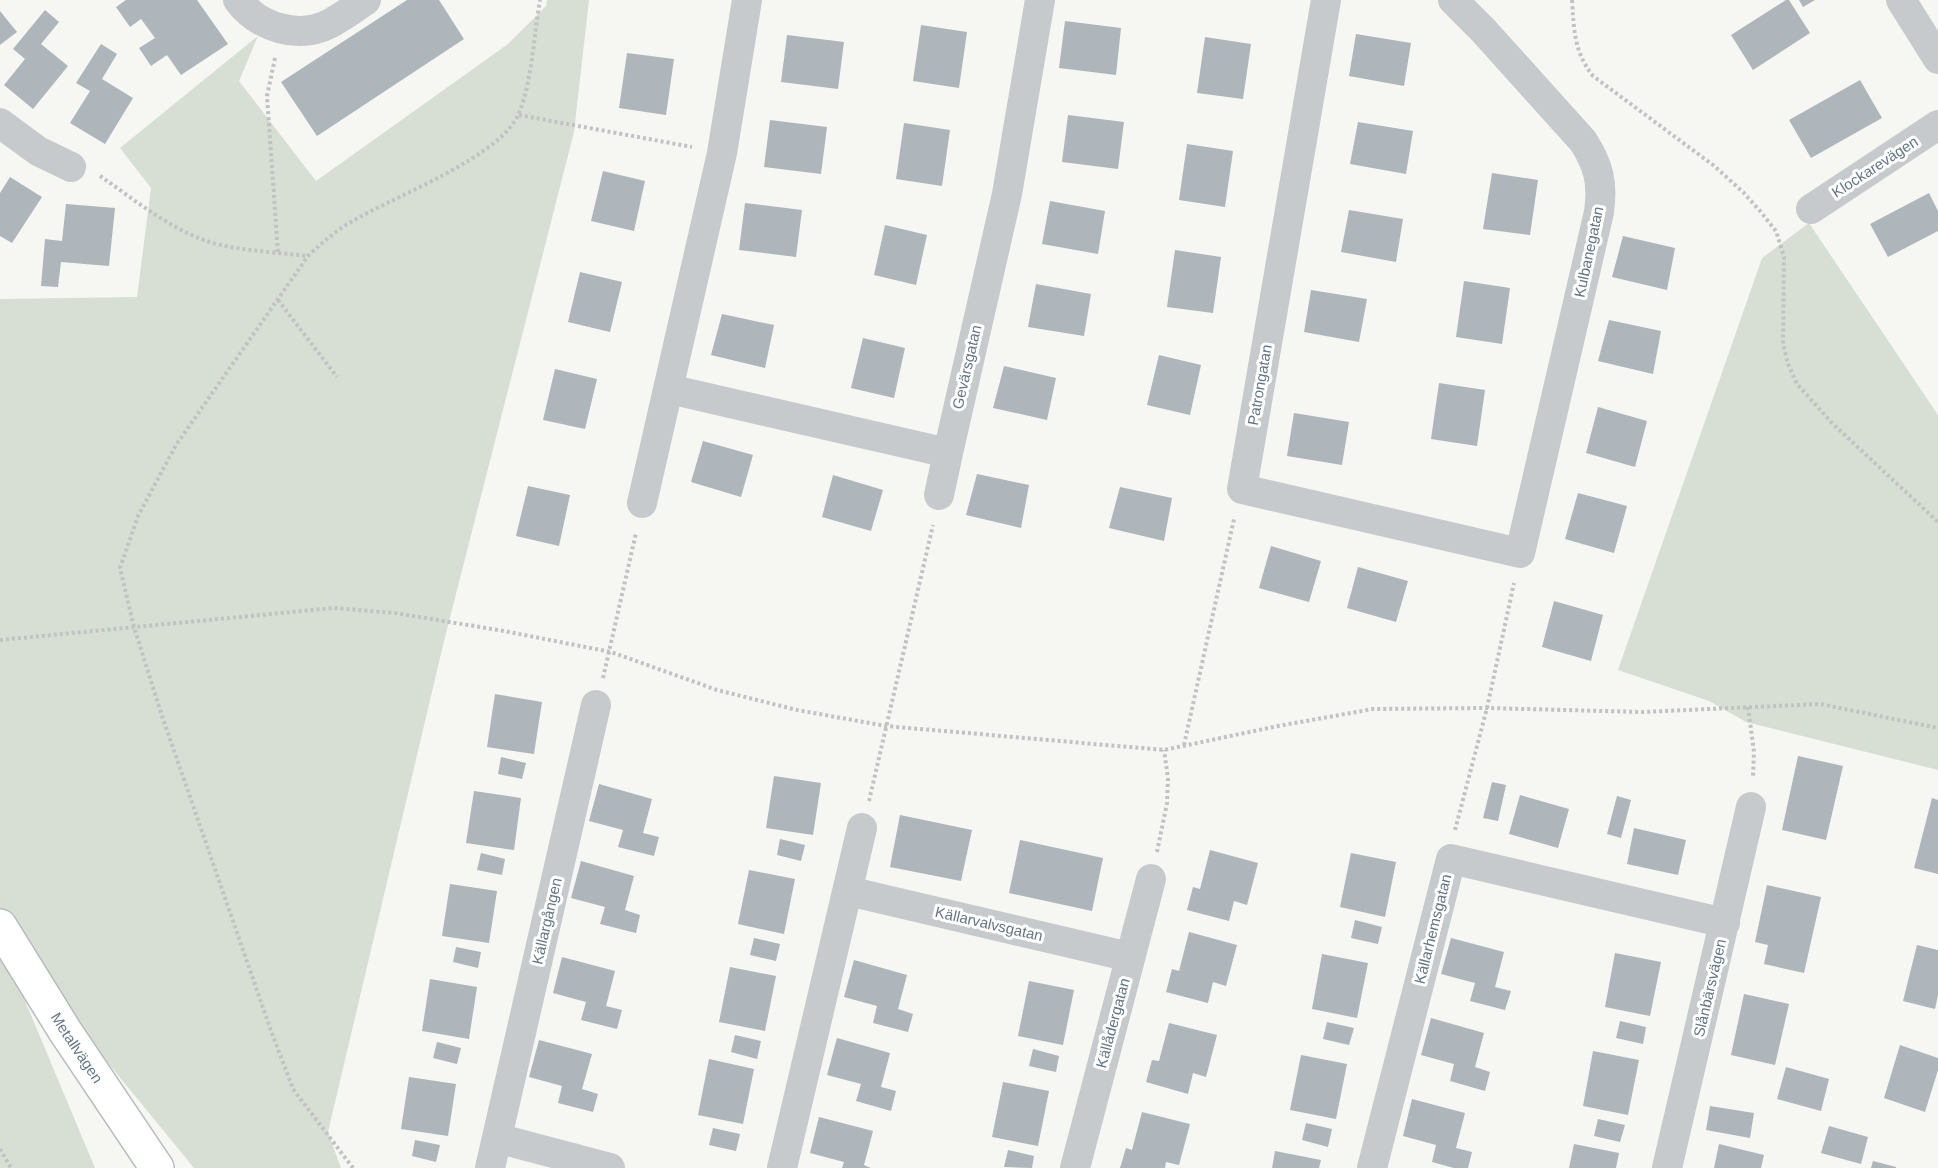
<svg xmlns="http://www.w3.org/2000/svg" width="1938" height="1168" font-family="Helvetica,sans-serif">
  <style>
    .green { fill: #d7dfd4 }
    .building { fill: #aeb5bb }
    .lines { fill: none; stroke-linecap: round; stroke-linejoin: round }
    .primary-casing { stroke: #b7bbbf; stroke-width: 36 }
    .path { stroke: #c0c2c4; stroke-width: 4; stroke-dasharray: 3 3; stroke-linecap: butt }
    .minor { stroke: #c6cacd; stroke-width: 30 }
    .primary { stroke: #fff; stroke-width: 33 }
    .labels { text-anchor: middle; stroke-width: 6; stroke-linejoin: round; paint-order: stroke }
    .street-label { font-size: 15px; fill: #647586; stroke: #fff }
  </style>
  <rect width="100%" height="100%" fill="#f6f7f3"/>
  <!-- green -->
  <path class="green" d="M547 0H589L574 132 444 641 328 1132 341 1168H194L0 931V299L137 297 151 188 120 148 258 36 239 81 316 181 508 44 546 6Z
    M1809 223 1938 415V770L1746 722 1709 701 1618 670 1762 258Z
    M0 941 95 1168H0Z"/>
  <!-- building -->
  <path class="building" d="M126 0H197L228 44 181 75 167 55 151 66 139 48 155 38 141 19 130 27 116 7Z
    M407 0H439L464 39 317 136 281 82Z
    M1786 0H1789L1810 33 1753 70 1731 35Z
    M1799 0H1815L1803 7Z
    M45 10 59 22 41 44 68 66 33 109 4 85 25 59 13 49Z
    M0 11 17 32 0 45Z
    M1065 21 1121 28 1116 75 1059 68Z
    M921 25 967 32 959 88 913 81Z
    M1356 34 1411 43 1404 86 1349 76Z
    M787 35 844 42 838 89 781 82Z
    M1205 37 1251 44 1243 99 1197 93Z
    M101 44 117 54 102 79 133 98 105 144 70 123 90 91 76 83Z
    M627 53 674 59 666 115 619 108Z
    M1860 80 1882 118 1811 158 1789 120Z
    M1068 115 1124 122 1118 169 1062 162Z
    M770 120 827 127 821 174 764 167Z
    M1358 122 1413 131 1406 174 1350 164Z
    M904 123 950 130 942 186 896 179Z
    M1187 144 1233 151 1225 207 1179 200Z
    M603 171 645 181 634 231 591 221Z
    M1492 173 1538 180 1530 235 1483 229Z
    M10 177 42 197 12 243 0 236V193Z
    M1929 193 1938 211V231L1888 257 1870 224Z
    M1050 201 1105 211 1098 254 1042 244Z
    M745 203 802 210 796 257 739 250Z
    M66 204 115 208 109 266 61 262 58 287 41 286 45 239 62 241Z
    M1349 210 1403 219 1396 262 1341 252Z
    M885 225 927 235 916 285 874 275Z
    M1623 236 1675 248 1667 290 1612 277Z
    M1175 250 1221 257 1213 313 1167 307Z
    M580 272 622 282 610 332 568 322Z
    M1464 281 1510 288 1502 344 1456 337Z
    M1036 284 1091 294 1084 336 1028 327Z
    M1311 290 1367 299 1359 342 1304 332Z
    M722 314 774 325 765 368 711 355Z
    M1609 320 1661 331 1653 374 1598 361Z
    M863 338 905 348 894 398 851 388Z
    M1159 355 1201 365 1190 415 1147 405Z
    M1004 366 1056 378 1047 420 993 408Z
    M555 369 597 379 585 429 543 420Z
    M1439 383 1485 390 1477 446 1431 439Z
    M1598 407 1647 421 1635 467 1586 453Z
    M1294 413 1349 422 1342 465 1287 456Z
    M703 441 753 455 741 497 691 482Z
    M977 474 1029 485 1021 528 966 515Z
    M833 475 883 490 871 531 822 517Z
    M528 486 570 495 559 546 516 536Z
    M1120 487 1172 498 1164 541 1109 528Z
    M1578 493 1627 506 1614 553 1565 539Z
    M1271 546 1321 561 1309 602 1259 588Z
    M1358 567 1408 581 1396 622 1347 608Z
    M1554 601 1603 615 1591 661 1542 647Z
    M495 694 542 702 534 754 487 747Z
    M1798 756 1843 766 1826 840 1782 830Z
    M501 757 526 763 522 779 498 774Z
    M774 776 821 783 813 835 766 828Z
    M1492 782 1506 785 1498 821 1483 818Z
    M599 784 652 799 643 833 659 837 654 856 618 847 623 830 589 821Z
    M474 791 521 798 514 850 466 843Z
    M1520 795 1569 809 1558 848 1509 834Z
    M1617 796 1631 800 1621 838 1607 834Z
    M1932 798 1938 800V874L1914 868Z
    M900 815 972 830 961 881 890 867Z
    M1634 828 1686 840 1678 875 1627 864Z
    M780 839 805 845 801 861 777 855Z
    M1020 840 1103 858 1092 911 1009 893Z
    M1210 850 1258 863 1247 905 1234 901 1229 921 1187 910 1193 887 1200 889Z
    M481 853 505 859 502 875 477 870Z
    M1351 853 1396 862 1385 917 1340 907Z
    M581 861 634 876 625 910 640 915 636 933 600 924 605 907 571 898Z
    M749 870 795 879 784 934 738 924Z
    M450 884 497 891 489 943 442 936Z
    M1767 885 1821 897 1804 973 1764 964 1768 945 1755 942Z
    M1355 920 1382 927 1378 944 1351 938Z
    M1189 932 1237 945 1226 986 1213 982 1208 1003 1166 992 1172 969 1179 971Z
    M754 938 780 944 776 961 750 955Z
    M1451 938 1504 952 1495 987 1511 991 1505 1010 1470 1001 1475 983 1441 974Z
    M1917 945 1938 950V995L1935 1009 1903 1001Z
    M456 947 481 952 478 968 453 962Z
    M1615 953 1661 962 1650 1016 1605 1007Z
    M1322 954 1368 963 1357 1018 1312 1009Z
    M562 957 615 971 606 1006 622 1010 617 1029 581 1020 586 1002 553 993Z
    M854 960 907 975 898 1009 913 1014 908 1032 873 1023 877 1006 844 997Z
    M730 967 776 976 765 1031 719 1022Z
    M430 979 477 987 469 1039 422 1031Z
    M1029 981 1074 990 1063 1045 1018 1036Z
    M1744 994 1789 1004 1775 1065 1731 1055Z
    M1431 1018 1484 1033 1475 1067 1490 1072 1485 1091 1450 1081 1454 1064 1421 1055Z
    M1620 1021 1646 1027 1643 1044 1616 1038Z
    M1327 1022 1354 1028 1349 1045 1323 1039Z
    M1169 1023 1217 1035 1206 1077 1193 1073 1188 1094 1146 1082 1152 1060 1159 1061Z
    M735 1035 761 1041 757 1059 731 1052Z
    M837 1038 890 1053 881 1087 896 1091 891 1111 856 1101 861 1084 827 1075Z
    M539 1040 592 1054 582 1089 598 1094 593 1112 558 1103 562 1086 529 1077Z
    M437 1042 461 1048 457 1064 433 1058Z
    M1900 1045 1938 1058V1070L1925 1112 1884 1098Z
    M1033 1049 1059 1056 1056 1072 1029 1066Z
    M1593 1051 1639 1060 1628 1115 1583 1106Z
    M1301 1055 1347 1064 1336 1119 1290 1110Z
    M709 1059 754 1069 743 1124 698 1115Z
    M1786 1067 1829 1079 1821 1111 1777 1099Z
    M409 1077 456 1084 448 1136 401 1129Z
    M1003 1082 1049 1091 1038 1146 992 1137Z
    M1412 1099 1465 1113 1456 1148 1472 1152 1468 1168H1454L1432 1162 1436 1145 1403 1136Z
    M1710 1106 1754 1113 1750 1138 1706 1130Z
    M1142 1112 1190 1124 1179 1165 1166 1162 1165 1168H1120L1126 1148 1132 1150Z
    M819 1117 873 1131 864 1165 871 1168H842L844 1162 810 1153Z
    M1598 1119 1625 1125 1620 1142 1594 1136Z
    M1306 1123 1332 1129 1328 1147 1302 1140Z
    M1829 1126 1868 1137 1861 1164 1821 1153Z
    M713 1128 740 1134 736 1151 709 1145Z
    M415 1140 440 1145 436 1162 412 1156Z
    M1574 1144 1619 1153 1616 1168H1569Z
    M1719 1144 1764 1155 1761 1168H1714Z
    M1008 1150 1034 1156 1032 1168 1004 1167Z
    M1275 1151 1321 1160 1319 1168H1272Z
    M1873 1161 1896 1167V1168H1871Z"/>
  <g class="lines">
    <!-- primary casing -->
    <g class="primary-casing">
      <g id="primary">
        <path id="s1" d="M0 926 65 1031 157 1168"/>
      </g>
    </g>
    <!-- path -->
    <path class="path" d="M1572 0C1574 30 1574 52 1593 76L1713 165 1743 192 1760 211 1776 231 1784 257 1783 344 1788 364 1797 384 1832 423 1938 522
      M275 58 267 96 278 253
      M519 115 692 147
      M100 176C138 202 179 237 225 246 252 251 281 253 308 256
      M278 300 337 377
      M0 640 333 608 395 613 504 631 611 652 717 690 797 710 886 726 1164 750 1278 726 1373 709 1487 708 1643 712 1820 704 1938 728
      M603 678 636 533
      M1748 707 1754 752 1753 777
      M1184 745 1234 519
      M869 801 933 525
      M1455 830 1487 708 1514 583
      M1157 852 1167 803 1168 778 1164 750
      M0 1149 11 1168
      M353 1168 293 1089 270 1028 162 716 134 627 120 568 138 516 176 445 308 256C322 243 335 231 351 222 392 197 502 157 519 113 532 82 534 34 540 0"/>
    <!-- minor -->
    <path class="minor" d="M238 0C259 28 299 40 331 23 343 16 355 8 366 0
      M1326 0 1242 489 1520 553 1599 212C1603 183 1599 166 1583 141L1483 30 1453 0
      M1901 0 1938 59
      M0 123 38 151 71 167
      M1811 209 1938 125
      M669 389 948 453 1007 194 1040 0
      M939 495 948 453
      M642 503 722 153 747 0
      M848 891 1130 957
      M497 1138 610 1168
      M490 1168 596 705
      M782 1168 862 828
      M1075 1168 1151 879
      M1372 1168 1451 859 1725 923
      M1667 1168 1751 807"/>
    <!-- primary -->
    <use href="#primary" class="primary"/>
  </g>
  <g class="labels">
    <!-- street labels -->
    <g class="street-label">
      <text transform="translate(1875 167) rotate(-33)" y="5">Klockarevägen</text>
      <text transform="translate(1589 252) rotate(-78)" y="5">Kulbanegatan</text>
      <text transform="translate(967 367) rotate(-77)" y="5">Gevärsgatan</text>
      <text transform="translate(1260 385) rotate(-80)" y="5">Patrongatan</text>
      <text transform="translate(547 921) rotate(-77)" y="5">Källargången</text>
      <text transform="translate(989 924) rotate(13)" y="5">Källarvalvsgatan</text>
      <text transform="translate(1433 929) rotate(-76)" y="5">Källarhemsgatan</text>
      <text transform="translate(1710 988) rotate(-77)" y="5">Slånbärsvägen</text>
      <text transform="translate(1113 1023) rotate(-75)" y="5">Källådergatan</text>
      <text dy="5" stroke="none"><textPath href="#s1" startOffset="144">Metallvägen</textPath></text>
    </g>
  </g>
</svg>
